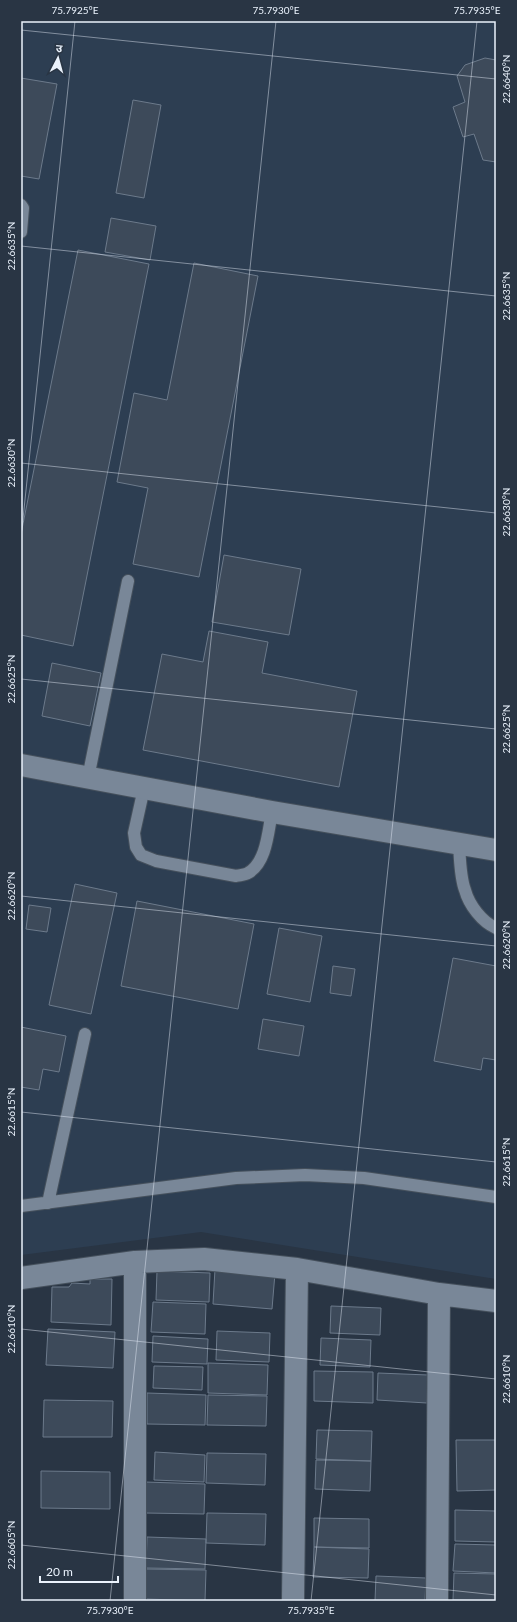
<svg xmlns="http://www.w3.org/2000/svg" width="517" height="1622" font-family="Lato,'Noto Sans Devanagari',sans-serif">
  <style>
    .built { fill: #2d3e52 }
    .building { fill: #3d4a5a; stroke: #6c7a8b }
    .lines { fill: none; stroke-linecap: round; stroke-linejoin: round }
    .lane-casing { stroke: #45505c; stroke-width: 14 }
    .street-casing { stroke: #45505c; stroke-width: 24 }
    .lane { stroke: #798798; stroke-width: 12 }
    .street { stroke: #798798; stroke-width: 22 }
    .ticks { fill: none; stroke: #eaf2fc; stroke-width: 1; stroke-opacity: 0.45 }
    .neatline { fill: none; stroke: #eaf2fc; stroke-width: 1.5 }
    .ticks-label { font-size: 10px; text-anchor: middle; fill: #eaf2fc }
  </style>
  <rect width="100%" height="100%" fill="#293544"/>
  <!-- built -->
  <path class="built" d="M21 21H496V1279L201 1232 21 1255Z"/>
  <!-- building -->
  <path class="building" d="M485 58 496 60V162L483 160 474 134 463 137 453 107 465 102 457 76 465 65Z
    M21 78 57 84 39 179 21 176Z
    M133 100 161 105 144 198 116 193Z
    M111 218 156 226 150 260 105 252Z
    M78 250 149 264 73 646 21 635V534Z
    M194 263 258 276 199 577 133 564 148 488 117 482 134 393 167 400Z
    M224 555 301 569 289 635 212 622Z
    M209 631 268 642 262 673 357 691 339 787 143 750 162 654 203 662Z
    M52 663 101 673 90 726 42 716Z
    M75 884 117 893 91 1014 49 1005Z
    M137 901 254 924 238 1009 121 986Z
    M29 905 51 908 47 932 26 929Z
    M279 928 322 936 310 1002 267 994Z
    M453 958 496 966V1060L483 1058 481 1070 434 1061Z
    M333 966 355 969 351 996 330 993Z
    M263 1019 304 1026 299 1056 258 1049Z
    M21 1027 66 1036 59 1072 43 1069 39 1090 21 1087Z
    M215 1269 275 1273 272 1309 213 1304Z
    M157 1271 210 1273 209 1302 156 1300Z
    M90 1279H112L111 1325 51 1322 52 1287H69L72 1283 90 1284Z
    M153 1302 206 1304 205 1334 151 1332Z
    M331 1306 381 1308 380 1335 330 1333Z
    M48 1329 115 1332 113 1368 46 1365Z
    M217 1331 270 1333 269 1362 216 1360Z
    M153 1336 208 1339 207 1364 152 1362Z
    M321 1338 371 1340 370 1367 320 1365Z
    M208 1363 268 1365 267 1395 208 1393Z
    M154 1366 203 1367 202 1390 153 1388Z
    M314 1371 373 1372V1403L314 1401Z
    M378 1373 428 1375 427 1403 377 1400Z
    M147 1393 206 1395 205 1425 147 1424Z
    M208 1395 267 1396 266 1426 207 1425Z
    M44 1400 113 1401 112 1437H43Z
    M317 1430 372 1431 371 1461 316 1459Z
    M456 1440H496V1490L457 1491Z
    M155 1452 205 1455 204 1482 154 1480Z
    M207 1453 266 1454 265 1485 206 1483Z
    M316 1460 371 1461 370 1491 315 1489Z
    M41 1471 110 1472V1509L41 1508Z
    M145 1482 205 1484 204 1514 145 1513Z
    M455 1510 496 1511V1542L455 1541Z
    M207 1513 266 1514 265 1545 206 1543Z
    M314 1518 369 1519V1548L314 1547Z
    M147 1537 206 1539 205 1569 146 1568Z
    M455 1544 496 1545V1573L453 1571Z
    M314 1547 369 1549 368 1578 313 1577Z
    M146 1569 206 1570 205 1601 146 1599Z
    M454 1573 496 1574V1601L453 1600Z
    M376 1576 426 1578 425 1601H375Z"/>
  <g class="lines">
    <!-- lane casing -->
    <g class="lane-casing">
      <path id="lane" d="M21 205 23 208 21 232
        M88 778 128 581
        M144 788 134 833 136 847 141 855 156 861 236 876C240 875 245 875 248 873 267 862 268 831 272 812
        M459 844C460 858 460 877 465 890 469 905 482 922 496 928
        M48 1203 85 1034
        M21 1206 236 1178 305 1175 364 1178 496 1197"/>
    </g>
    <!-- street casing -->
    <g class="street-casing">
      <path id="street" d="M21 765 272 812 496 850
        M135 1262V1601
        M21 1278 135 1262 204 1259 297 1269 439 1294 496 1301
        M293 1601 297 1269
        M437 1601 439 1294"/>
    </g>
    <!-- lane -->
    <use href="#lane" class="lane"/>
    <!-- street -->
    <use href="#street" class="street"/>
  </g>
  <!-- ticks -->
  <path class="ticks" d="M21 30 496 79M21 246 496 296M21 463 496 513M21 538 75 21M21 679 496 729M21 896 496 946M21 1112 496 1162M21 1329 496 1379M21 1545 496 1595M110 1601 276 21M311 1601 477 21"/>
  <!-- border -->
  <rect width="517" height="1622" fill="none" stroke="#293544" stroke-width="44"/>
  <!-- north arrow -->
  <g transform="translate(58 58) rotate(6)" stroke="#293544" stroke-width="3" paint-order="stroke">
  <path d="M0-3L7 15L0 10L-7 15Z" fill="#eaf2fc"/>
  <text y="-6" font-size="11" font-weight="bold" text-anchor="middle" fill="#eaf2fc">उ</text>
  </g>
  <!-- scale -->
  <path d="M40 1576v6h78v-6" fill="none" stroke="#eaf2fc" stroke-width="2"/>
  <text x="46" y="1576" font-size="12" fill="#eaf2fc" stroke="#293544" stroke-width="3" paint-order="stroke">20 m</text>
  <rect x="22" y="22" width="473" height="1578" class="neatline"/>
  <g class="ticks-label">
    <text x="75" y="14">75.7925°E</text>
    <text x="276" y="14">75.7930°E</text>
    <text x="477" y="14">75.7935°E</text>
    <text transform="translate(506 79) rotate(-90)" y="4">22.6640°N</text>
    <text transform="translate(11 246) rotate(-90)" y="4">22.6635°N</text>
    <text transform="translate(506 296) rotate(-90)" y="4">22.6635°N</text>
    <text transform="translate(11 463) rotate(-90)" y="4">22.6630°N</text>
    <text transform="translate(506 512) rotate(-90)" y="4">22.6630°N</text>
    <text transform="translate(11 679) rotate(-90)" y="4">22.6625°N</text>
    <text transform="translate(506 729) rotate(-90)" y="4">22.6625°N</text>
    <text transform="translate(11 896) rotate(-90)" y="4">22.6620°N</text>
    <text transform="translate(506 945) rotate(-90)" y="4">22.6620°N</text>
    <text transform="translate(11 1112) rotate(-90)" y="4">22.6615°N</text>
    <text transform="translate(506 1162) rotate(-90)" y="4">22.6615°N</text>
    <text transform="translate(11 1329) rotate(-90)" y="4">22.6610°N</text>
    <text transform="translate(506 1379) rotate(-90)" y="4">22.6610°N</text>
    <text transform="translate(11 1545) rotate(-90)" y="4">22.6605°N</text>
    <text x="110" y="1614">75.7930°E</text>
    <text x="311" y="1614">75.7935°E</text>
  </g>
</svg>
